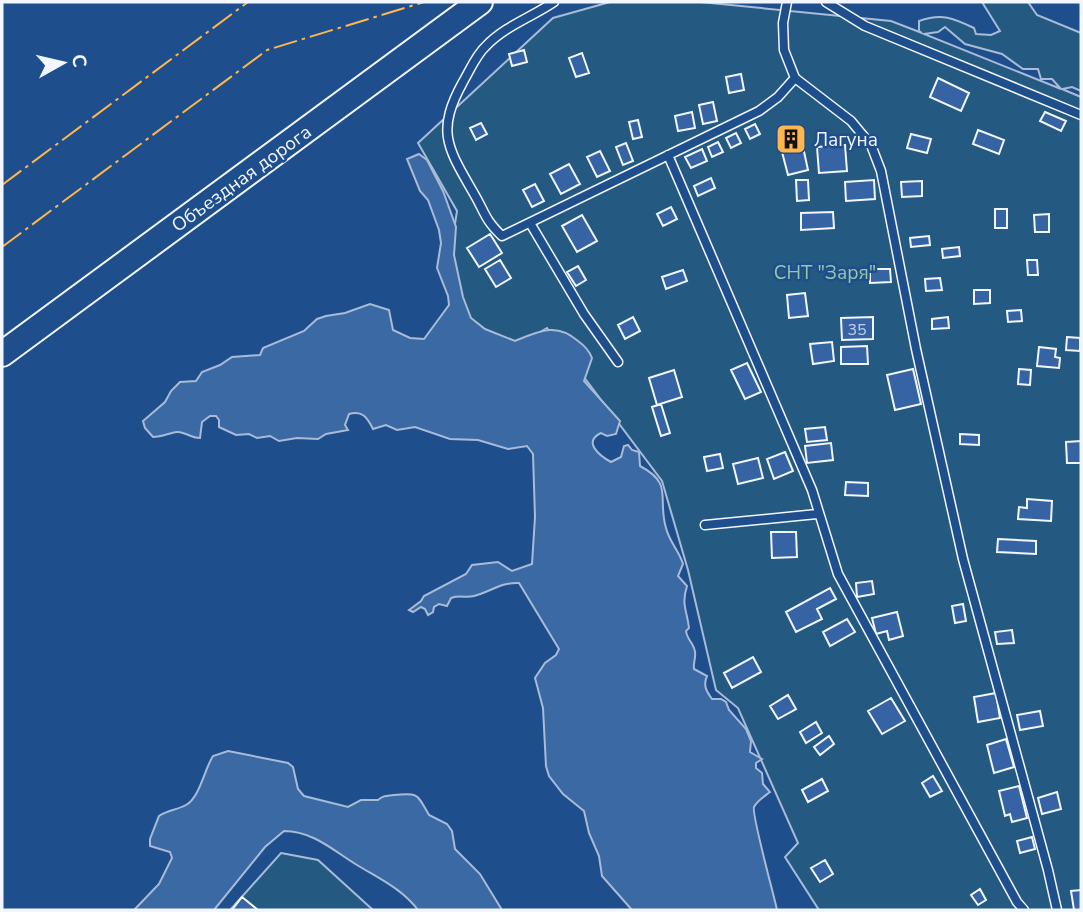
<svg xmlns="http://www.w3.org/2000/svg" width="1083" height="912" font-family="'Nunito Sans',sans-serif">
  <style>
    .green { fill: #245a82; stroke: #a8bbd7; stroke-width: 2; fill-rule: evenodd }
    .water { fill: #3b69a3; stroke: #a8bbd7; stroke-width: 2 }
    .building { fill: #3563a3; stroke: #f2f6ff; stroke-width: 2 }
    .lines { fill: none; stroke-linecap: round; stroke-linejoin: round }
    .service-casing { stroke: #f2f6ff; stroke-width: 11 }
    .primary-casing { stroke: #f2f6ff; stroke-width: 28 }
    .service { stroke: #1f4e8c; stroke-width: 8 }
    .primary { stroke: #1f4e8c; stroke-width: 24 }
    .power { stroke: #ffb74d; stroke-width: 2; stroke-dasharray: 24 5 3.5 5; stroke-linecap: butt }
    .labels { text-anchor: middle; stroke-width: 5; stroke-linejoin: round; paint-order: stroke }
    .number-label { font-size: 16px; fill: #c3d1e8 }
    .poi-label { font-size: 19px; fill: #f2f6ff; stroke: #1f4e8c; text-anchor: start }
    .street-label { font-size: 19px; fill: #f2f6ff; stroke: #1f4e8c }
    .park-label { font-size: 19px; fill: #97c8a6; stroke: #1f4e8c }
  </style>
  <rect width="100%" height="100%" fill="#1f4e8c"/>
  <!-- green -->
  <path class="green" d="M610 2H700L891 21 922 33 919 31V21C942 13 953 18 974 28L976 34 991 35 1000 31 982 2H1028L1037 15 1081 33V91L1072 87 1062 89 1081 97V910H819L785 857 798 843 738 708 716 690 688 570 662 481 547 328 509 350 461 325 447 276 457 211 418 143 553 18ZM945 27 965 44 1002 54 1023 69H1038L1041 79H1052L1061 89 924 34 938 32Z
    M281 853 318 860 373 910H230Z"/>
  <!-- water -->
  <path class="water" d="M419 154 427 160 443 191 456 227 454 255 463 297 471 318 485 329 515 341C539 331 557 322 578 341 585 346 589 350 592 358L584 381 620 421 616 434 607 436 601 433C582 442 600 456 611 462L621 457 624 446 628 445 632 450 639 452 640 466C674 484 657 497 666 528 669 541 679 551 683 564L678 576 687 586C681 605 687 610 689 628L686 631C687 640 694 643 695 652 696 658 693 663 694 669L707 676C703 685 706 691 712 699H721L726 702 729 710 746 729 751 741 750 752 762 759 756 763V768L762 773 763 784 770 792C765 796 757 801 754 807 751 813 774 895 777 910H632L602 876 599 856 589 833 584 811 563 794 549 776 546 766 543 708 535 678 545 663 556 655 559 649 519 583C501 582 490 592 474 596 466 598 459 595 451 598L447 606 439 604 434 607 433 612 428 615 425 609 421 607 413 612 409 610 421 601 424 596 466 574 472 565 498 562 512 571 532 564 535 517 533 454 527 446 508 449 478 440 450 439 415 427 397 430 386 425 373 429C367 417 362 410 349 414L345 425 348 430 326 434 318 439 297 438 279 441 270 436 257 438 249 434 236 435 219 427V420L216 416H210L202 422 200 438C190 438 184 431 177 432 169 433 162 437 153 437L145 428 143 421 165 402 171 391 180 382 196 381 202 372 220 365 232 357 260 355 263 348 304 331 317 319 326 316 345 313 370 304 389 310 393 330 410 338 424 339 449 305 448 296 437 268 441 243 439 230 428 200 420 191 407 159Z
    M228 751 288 763 293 767 298 789 304 796 348 807 361 800H378C384 795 387 796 394 795 420 792 417 795 429 815L447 824 452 831 455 849 480 874 502 910H418C402 889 380 879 357 865 334 851 313 831 284 831L265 847 214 910H134L159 884 172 858 170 852 150 846V839L159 816C167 810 177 810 186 805 200 797 204 770 213 756Z"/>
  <!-- building -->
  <path class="building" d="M524 50 527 62 512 66 509 54Z
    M582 53 589 73 576 77 569 58Z
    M741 74 744 90 729 93 726 77Z
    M938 78 969 93 961 111 930 97Z
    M713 102 717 121 703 124 699 105Z
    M692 112 695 128 678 131 675 116Z
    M1045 112 1066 121 1061 131 1040 121Z
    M638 120 642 137 633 139 629 122Z
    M481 123 487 134 476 140 470 128Z
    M755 124 760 134 750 139 745 129Z
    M799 127 804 146 783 152 778 132Z
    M978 130 1004 140 999 154 973 144Z
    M736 133 741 143 731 148 726 138Z
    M911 134 931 139 927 153 907 148Z
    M718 142 723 152 712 157 708 147Z
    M626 143 633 161 623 165 616 147Z
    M845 145 847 171 819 173 817 147Z
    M803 147 808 170 788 175 782 152Z
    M702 149 707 161 691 168 685 157Z
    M600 151 610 171 597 177 587 157Z
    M569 164 580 184 561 194 550 174Z
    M711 178 715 188 698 196 694 186Z
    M796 180H808L809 200 797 201Z
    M874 180 875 199 846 201 845 182Z
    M922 181V196L902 197 901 182Z
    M535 184 544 201 532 207 523 190Z
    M671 207 677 219 663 226 657 214Z
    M995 209H1007V228H995Z
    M833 212 834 228 801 230V213Z
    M1049 214V232H1035L1034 215Z
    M582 215 597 241 577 252 562 226Z
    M490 234 502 253 479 267 467 248Z
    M929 236 930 245 911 247 910 238Z
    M959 247 960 256 943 258 942 249Z
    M500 260 511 278 496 287 485 269Z
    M1027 260H1037L1038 275H1028Z
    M578 266 586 280 576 286 567 272Z
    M870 269H890L891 282 870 283Z
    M683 270 687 281 666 289 662 277Z
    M940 278 942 290 926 291 925 279Z
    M974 290H990V303L974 304Z
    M805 293 808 316 789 318 787 295Z
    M1021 310 1022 321 1008 322 1007 311Z
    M633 317 640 331 625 339 618 325Z
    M873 317V339L842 340 841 318Z
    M948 317 949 328 932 329V319Z
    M1067 337 1080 338V351L1066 350Z
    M832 342 834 361 813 364 810 344Z
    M867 346 868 364H841V347Z
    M1039 347 1056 349 1055 357 1060 358 1059 368 1037 366Z
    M747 363 761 392 745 399 731 370Z
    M913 369 921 404 895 410 887 375Z
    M1019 369 1031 370 1030 385 1018 384Z
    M674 370 682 397 657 405 649 378Z
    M661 404 670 433 661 436 652 407Z
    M825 427 827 440 807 442 805 429Z
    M960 434 979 435V445L960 444Z
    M1081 441V463H1067L1066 442Z
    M831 443 833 460 807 463 805 446Z
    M785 452 793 471 774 479 767 459Z
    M720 454 723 468 707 471 704 457Z
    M758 458 763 478 738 484 733 464Z
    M846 482 868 483V496L845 495Z
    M1027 499 1052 501 1051 521 1018 519 1019 507 1027 508Z
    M771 532H796L797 557 772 558Z
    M998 539 1036 541V554L997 552Z
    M872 581 874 594 857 597 856 583Z
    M830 588 836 599 817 609 822 619 796 632 786 612Z
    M963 604 966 621 955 623 952 606Z
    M897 612 903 636 889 640 887 631 876 634 872 618Z
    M847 619 855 632 830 646 823 632Z
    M1012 630 1014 643 997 644 995 632Z
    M753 657 761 672 732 688 724 673Z
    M996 693 1000 718 978 722 974 697Z
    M788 695 796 709 778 719 770 706Z
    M891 698 905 721 882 734 868 711Z
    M1040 711 1043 726 1020 730 1017 715Z
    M816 722 822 733 806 743 800 732Z
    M829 736 834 744 820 755 814 747Z
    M1006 739 1014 767 994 773 987 745Z
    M933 776 942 791 930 797 922 783Z
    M822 779 828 791 808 802 802 790Z
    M1019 786 1027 818 1012 822 1010 814 1005 816 999 791Z
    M1057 792 1061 809 1042 814 1038 798Z
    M1032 837 1035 849 1020 853 1017 841Z
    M825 860 833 874 820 882 811 868Z
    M980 889 986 900 978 905 971 895Z
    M1081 890V910H1074L1071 891Z
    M242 897 258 910H232Z"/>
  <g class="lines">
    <!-- service casing -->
    <g class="service-casing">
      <path id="service" d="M554 2C532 17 505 26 486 46 476 55 470 70 463 82 436 131 447 147 473 192 485 212 484 219 502 236L759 111 778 97 795 78
        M787 2 783 23 784 50 795 78 851 121 871 145 881 171 916 349 963 559 1048 870 1057 910
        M826 2 865 26 1081 115
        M668 155 812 490 838 574 1017 902 1024 910
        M530 223 584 314 618 362
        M705 525 817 514"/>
    </g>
    <!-- primary casing -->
    <g class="primary-casing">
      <path id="primary" d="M2 354 480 2"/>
    </g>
    <!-- service -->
    <use href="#service" class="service"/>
    <!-- primary -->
    <use href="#primary" class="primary"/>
    <!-- power -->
    <path class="power" d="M2 185 248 2
      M2 247 267 50 424 2"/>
  </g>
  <!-- icons -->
  <defs>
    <g id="building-square" transform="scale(1.575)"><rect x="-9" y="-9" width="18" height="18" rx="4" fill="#ffb74d" stroke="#1f4e8c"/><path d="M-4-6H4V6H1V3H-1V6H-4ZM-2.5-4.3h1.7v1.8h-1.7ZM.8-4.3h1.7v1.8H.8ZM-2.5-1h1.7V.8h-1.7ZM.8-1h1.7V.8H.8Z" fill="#111"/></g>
  </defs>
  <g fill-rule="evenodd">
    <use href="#building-square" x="791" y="139"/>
  </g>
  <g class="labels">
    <!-- number labels -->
    <g class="number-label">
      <text x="857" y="335">35</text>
    </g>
    <!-- poi labels -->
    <g class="poi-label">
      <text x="814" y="146">Лагуна</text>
    </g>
    <!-- street labels -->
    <g class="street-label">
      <text transform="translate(241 178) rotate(-36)" y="7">Объездная дорога</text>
    </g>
    <!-- park labels -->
    <g class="park-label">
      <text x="825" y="279">СНТ "Заря"</text>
    </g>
  </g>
  <!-- border -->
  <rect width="1083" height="912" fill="none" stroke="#f2f6ff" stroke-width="7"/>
  <!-- north arrow -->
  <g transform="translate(63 63) rotate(82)" stroke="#1f4e8c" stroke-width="5" paint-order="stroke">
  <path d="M0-5L12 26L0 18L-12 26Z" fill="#f2f6ff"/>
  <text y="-10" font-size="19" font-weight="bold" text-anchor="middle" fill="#f2f6ff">С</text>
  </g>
</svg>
